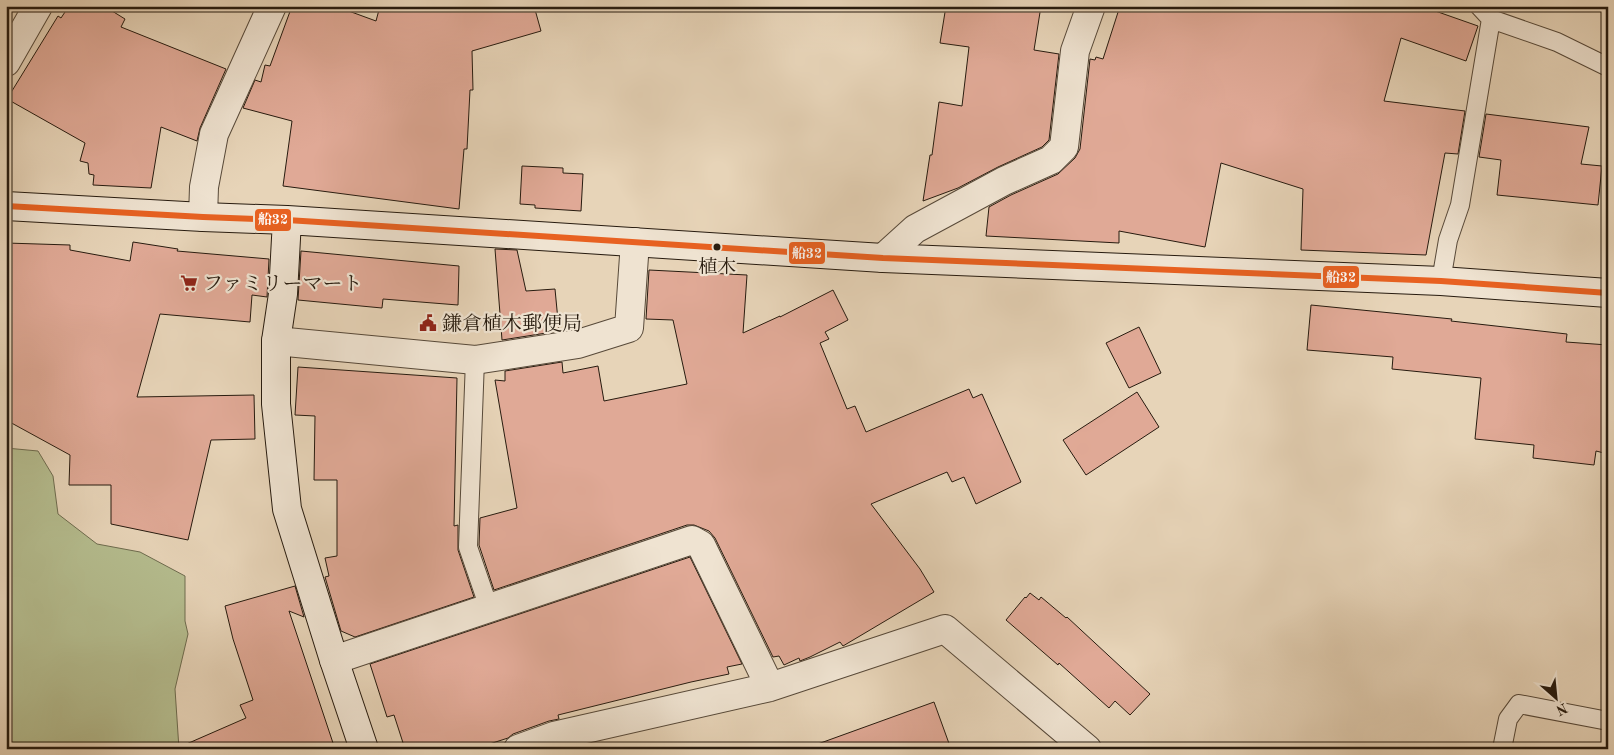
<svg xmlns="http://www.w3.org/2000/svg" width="1614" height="755" font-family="'Old Standard TT','Noto Serif JP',serif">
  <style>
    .green { fill: #b5bd8f; stroke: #6e6c4f }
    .building { fill: #e0a996; stroke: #271b0f }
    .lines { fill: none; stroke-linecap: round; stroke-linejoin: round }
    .lane-casing { stroke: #574939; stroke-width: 20 }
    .street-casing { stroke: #574939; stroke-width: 30 }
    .secondary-casing { stroke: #271b0f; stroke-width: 30 }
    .lane { stroke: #efe3d1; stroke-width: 18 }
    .street { stroke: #efe3d1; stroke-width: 28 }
    .secondary { stroke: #efe3d1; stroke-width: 28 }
    .bus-1-casing { stroke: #efe3d1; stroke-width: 10 }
    .bus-1 { stroke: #e86121; stroke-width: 6 }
    .bus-dot { fill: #271b0f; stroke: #efe3d1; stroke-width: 2 }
    .labels { text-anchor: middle; stroke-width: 4.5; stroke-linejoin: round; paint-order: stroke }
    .bus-label { font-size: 19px; fill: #271b0f; stroke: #efe3d1 }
    .poi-label { font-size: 20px; fill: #271b0f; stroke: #efe3d1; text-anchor: start }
    .line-badge { stroke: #efe3d1; stroke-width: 2 }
    .badge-label { font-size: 14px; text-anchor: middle; font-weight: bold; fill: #fff }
  </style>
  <rect width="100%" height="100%" fill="#e7d4b8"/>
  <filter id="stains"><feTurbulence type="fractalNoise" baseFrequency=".004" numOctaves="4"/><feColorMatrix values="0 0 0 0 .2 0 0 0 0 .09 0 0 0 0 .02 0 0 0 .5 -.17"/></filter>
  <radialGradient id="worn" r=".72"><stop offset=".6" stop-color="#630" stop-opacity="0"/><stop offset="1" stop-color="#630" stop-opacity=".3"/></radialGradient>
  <!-- green -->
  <path class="green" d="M6 448 38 451 53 476 58 514 97 544 140 552 185 576V621L188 634 175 689 179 749H6Z"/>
  <!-- building -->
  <path class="building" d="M69 6H104L125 19 121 27 226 69 200 128 197 141 161 127 151 188 93 185 94 175 89 174 88 163 80 161 85 143 7 99 58 16 61 18Z
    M292 6H335L376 21 380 6H534L541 31 472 51 473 90H470L467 149H464L459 209 283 186 292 121 243 108 255 80 261 82 265 65 270 66Z
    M946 6H1041L1034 50 1059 54 1049 140 1042 147 998 167 958 188 923 201 930 155H932L939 102 962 106 969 47 940 43Z
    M1120 6H1421L1478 26 1466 61 1401 38 1384 101 1465 111 1458 154 1445 153 1426 255 1301 250 1303 189 1221 163 1205 247 1119 231V243L986 236 989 207 1011 195 1058 174 1075 158 1080 149 1090 59 1095 60 1096 57 1103 59Z
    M1486 114 1589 127 1581 164 1602 166 1598 205 1497 195 1501 160 1479 157Z
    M522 166 563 168V173L583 174 581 211 535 208V205L520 204Z
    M133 242 178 249 177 251 269 259 267 297 252 295 250 322 160 314 137 397 254 395 255 439 211 440 188 540 111 524V485H69L70 455 6 420V243L70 245V250L130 261Z
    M495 249 517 250 526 291 555 289 559 331 502 340Z
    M301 251 459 266 458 305 383 299 382 308 298 300Z
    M649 270 747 275 743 333 780 316V317L833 290 848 320 825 332 829 339 820 343 847 409 855 406 866 432 969 389 973 398 982 394 1021 482 976 504 964 477 952 482 947 472 871 504 920 569 934 592 843 646 840 642 810 657 800 661 799 658 784 665 779 656 773 657 715 538 709 531 694 525H687L494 590 479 545 480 518 517 508 495 380 505 381V371L562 362 563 373 598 366 604 401 687 384 673 320 646 319Z
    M1311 305 1452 319 1451 321 1567 334 1566 342 1608 345V454L1596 451 1594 465 1533 458 1534 445 1475 439 1481 378 1392 369 1393 357 1307 350Z
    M1139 327 1161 373 1129 388 1106 343Z
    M298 367 457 378 454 526 458 525V550L474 597 355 637 341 631 325 577 329 576 325 558 337 556V480H314L315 416 295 415Z
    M1137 392 1159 427 1086 475 1063 440Z
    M690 557 742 664 727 667 729 674 691 682 558 715 559 719 549 721 513 734 508 738 474 749H405L394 715 387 717 370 664Z
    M295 586 304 617 289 611 335 749H175L246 718 240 705 253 700 233 639 225 606Z
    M1030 593 1039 600 1041 597 1066 618 1067 617 1150 694 1130 715 1115 701 1109 708 1059 663 1058 665 1006 620 1025 597 1026 598Z
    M934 702 951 749H816L815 745Z"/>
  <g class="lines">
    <!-- lane casing -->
    <g class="lane-casing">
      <path id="lane" d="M1479 6 1491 19 1557 42 1608 67
        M1441 281 1448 240 1460 205 1491 19
        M475 360 468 547 489 608
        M1502 749 1508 719 1519 704 1608 721"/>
    </g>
    <!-- street casing -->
    <g class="street-casing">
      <path id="street" d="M6 62 38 6
        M203 217 204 187 214 134 272 6
        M883 258 915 229 1004 181 1051 160 1064 147 1075 51 1091 6
        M276 341 475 360 578 344 629 328 635 242
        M334 660 692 540 701 545 770 687
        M518 749 554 736 770 687 945 629 1087 749"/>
    </g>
    <!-- secondary casing -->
    <g class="secondary-casing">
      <path id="secondary" d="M6 206 203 217 287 220 883 258 1441 281 1608 293
        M287 220 283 294 276 341V404L287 509 334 660 364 749"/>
    </g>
    <!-- lane -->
    <use href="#lane" class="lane"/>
    <!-- street -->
    <use href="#street" class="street"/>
    <!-- secondary -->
    <use href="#secondary" class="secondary"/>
    <!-- bus-1 casing -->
    <g class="bus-1-casing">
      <path id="bus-1" d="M6 206 203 217 287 220 883 258 1441 281 1608 293"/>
    </g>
    <!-- bus-1 -->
    <use href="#bus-1" class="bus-1"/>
  </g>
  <!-- icons -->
  <defs>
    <g id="supermarket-bare" transform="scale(1.35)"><path d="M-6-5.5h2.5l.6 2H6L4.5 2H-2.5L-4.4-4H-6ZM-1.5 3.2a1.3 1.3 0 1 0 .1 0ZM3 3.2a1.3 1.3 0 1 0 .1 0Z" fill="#8f2418" stroke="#efe3d1" stroke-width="2.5" paint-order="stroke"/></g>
    <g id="civic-bare" transform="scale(1.35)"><path d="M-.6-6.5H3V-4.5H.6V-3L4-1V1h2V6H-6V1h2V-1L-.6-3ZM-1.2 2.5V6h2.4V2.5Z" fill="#8f2418" stroke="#efe3d1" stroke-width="2.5" paint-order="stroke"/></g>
  </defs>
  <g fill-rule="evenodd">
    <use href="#supermarket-bare" x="189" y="283"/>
    <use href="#civic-bare" x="428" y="323"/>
  </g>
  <!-- markers -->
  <circle class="bus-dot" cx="717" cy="247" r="4.5"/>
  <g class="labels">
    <!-- bus labels -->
    <g class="bus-label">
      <text x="717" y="273">植木</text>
    </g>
    <!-- poi labels -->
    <g class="poi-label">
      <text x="203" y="290">ファミリーマート</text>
      <text x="442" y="330">鎌倉植木郵便局</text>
    </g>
  </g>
  <g class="line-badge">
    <rect x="254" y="208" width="38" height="24" rx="5" fill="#e86121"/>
    <rect x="788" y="241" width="38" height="24" rx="5" fill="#e86121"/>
    <rect x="1322" y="265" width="38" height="24" rx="5" fill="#e86121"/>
  </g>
  <g class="badge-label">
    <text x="273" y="224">船32</text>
    <text x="807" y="258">船32</text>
    <text x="1341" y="282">船32</text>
  </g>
  <!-- margin -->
  <rect width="1614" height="755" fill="none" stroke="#e7d4b8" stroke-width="25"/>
  <rect x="8" y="8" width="1599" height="740" fill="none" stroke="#271b0f" stroke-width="2.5"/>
  <rect x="12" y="12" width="1589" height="730" fill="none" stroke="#271b0f"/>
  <!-- north arrow -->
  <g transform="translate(1556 698) rotate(153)" stroke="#efe3d1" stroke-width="4" paint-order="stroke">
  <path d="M0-4L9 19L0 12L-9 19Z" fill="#271b0f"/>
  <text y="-8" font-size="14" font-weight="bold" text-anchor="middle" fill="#271b0f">N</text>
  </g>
  <rect width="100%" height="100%" filter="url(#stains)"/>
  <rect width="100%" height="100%" fill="url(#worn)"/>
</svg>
